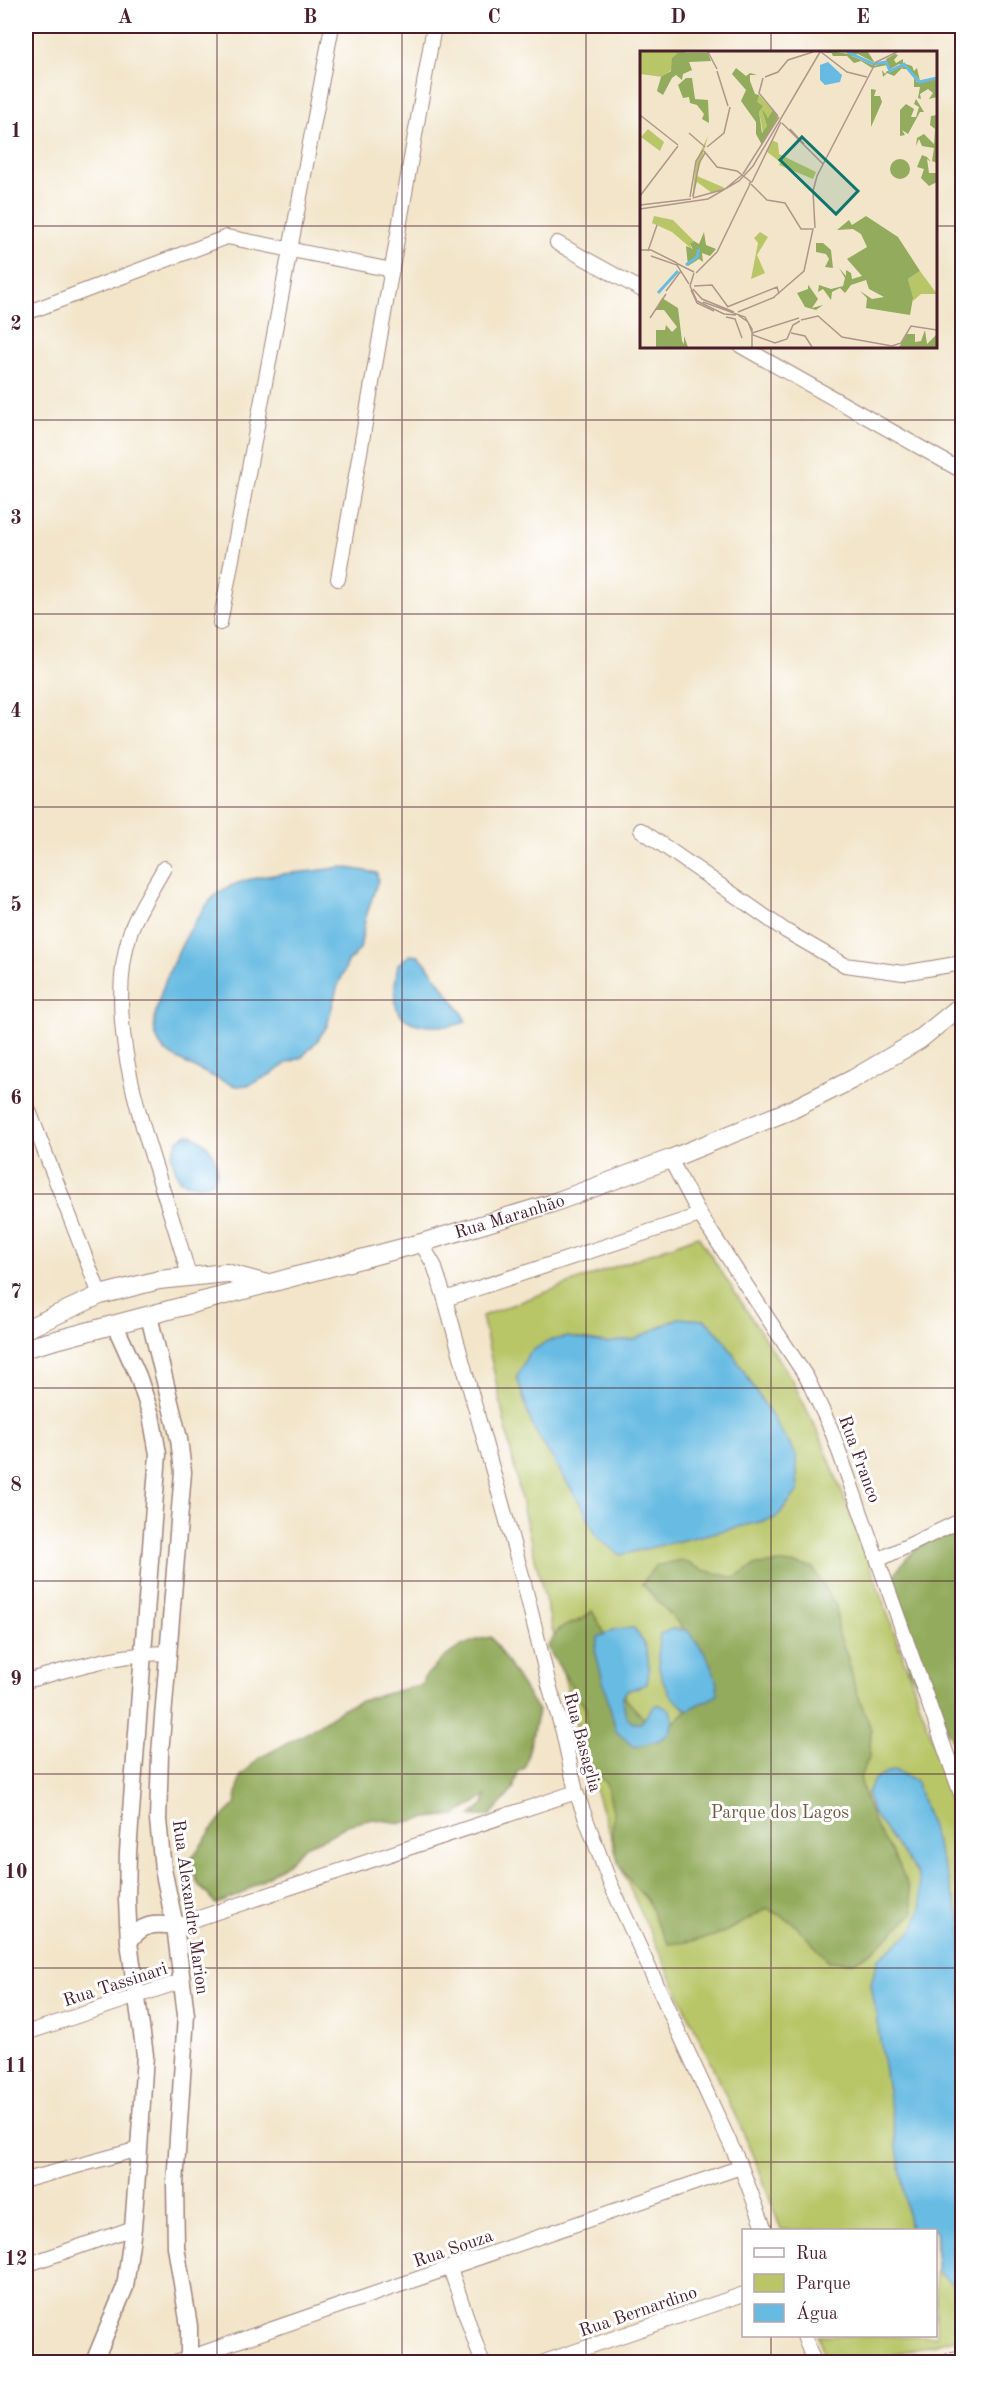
<svg xmlns="http://www.w3.org/2000/svg" width="988" height="2388" font-family="'Old Standard TT',serif">
  <style>
    .green { fill: #b8c668; stroke: #81724a; stroke-width: 1.5 }
    .forest { fill: #92ab5c; stroke: #6e6544; stroke-width: 1.5 }
    .water { fill: #67bbe3; stroke: #586d87; stroke-width: 1.5 }
    .lines { fill: none; stroke-linecap: round; stroke-linejoin: round }
    .minor-casing { stroke: #9e827a; stroke-width: 16 }
    .tertiary-casing { stroke: #9e827a; stroke-width: 19 }
    .secondary-casing { stroke: #9e827a; stroke-width: 20 }
    .minor { stroke: #fff; stroke-width: 14 }
    .tertiary { stroke: #fff; stroke-width: 16 }
    .secondary { stroke: #fff; stroke-width: 18 }
    .grid { fill: none; stroke: #4a1f2b; stroke-width: 1.5; stroke-opacity: 0.55 }
    .labels { text-anchor: middle; stroke-width: 6; stroke-linejoin: round; paint-order: stroke }
    .street-label { font-size: 18px; fill: #4a1f2b; stroke: #fff }
    .park-label { font-size: 18px; fill: #705940; stroke: #fff }
    .inset-river { fill: none; stroke: #67bbe3; stroke-width: 3 }
    .inset-road { fill: none; stroke: #af968a; stroke-width: 1.5 }
    .view { fill: #0f766e; fill-opacity: 0.15; stroke: #0f766e; stroke-width: 3 }
    .inset-edge { fill: none; stroke: #4a1f2b; stroke-width: 3 }
    .neatline { fill: none; stroke: #4a1f2b; stroke-width: 2 }
    .grid-label { font-size: 20px; text-anchor: middle; font-weight: bold; fill: #4a1f2b }
  </style>
  <rect width="100%" height="100%" fill="#fff"/>
  <filter id="ink" filterUnits="userSpaceOnUse"><feTurbulence type="fractalNoise" baseFrequency=".0167" numOctaves="2"/><feDisplacementMap in="SourceGraphic" scale="12" xChannelSelector="R" yChannelSelector="G"/><feConvolveMatrix kernelMatrix="1 2 1 2 8 2 1 2 1" color-interpolation-filters="sRGB"/></filter>
  <filter id="wash" filterUnits="userSpaceOnUse"><feTurbulence type="fractalNoise" baseFrequency=".008" numOctaves="4" result="noise"/><feDisplacementMap in="SourceGraphic" scale="24" xChannelSelector="R" yChannelSelector="G"/><feGaussianBlur stdDeviation="1.35" result="paint"/><feColorMatrix in="noise" values="0 0 0 0 0 0 0 0 0 0 0 0 0 0 0 0 0 1.4 0 .05"/><feComposite in="paint" operator="in"/></filter>
  <g filter="url(#wash)">
    <rect width="100%" height="100%" fill="#f2e5ca"/>
    <!-- green -->
    <path class="green" d="M698 1236 792 1380 821 1438 870 1565 962 1822V2337L868 2362H827L818 2336H936V2230H781L754 2156 625 1878 595 1789 575 1721 524 1513 482 1316Z"/>
    <!-- forest -->
    <path class="forest" d="M962 1523V1758L938 1714 909 1671 908 1647 891 1580C912 1546 927 1540 962 1523Z
      M681 1560 703 1570 735 1578 755 1565 783 1563 812 1567 836 1606 839 1635 848 1658 854 1684 871 1729 870 1755 860 1777 866 1802 875 1825 899 1864 908 1887 914 1913 874 1950 854 1962 829 1961 792 1922 767 1908C728 1932 715 1940 669 1944L657 1924 648 1901 630 1881 618 1862 612 1836 613 1811 607 1785 589 1765 585 1764 586 1709 547 1647 560 1628 583 1619 592 1611 602 1628 620 1673 626 1699 644 1719 667 1729 706 1692 707 1666 679 1624 642 1584 655 1566Z
      M491 1637 538 1711 525 1768 518 1771 513 1790 490 1816H471L484 1804 486 1796 456 1815 427 1818 401 1823 373 1819 347 1825 327 1837 305 1846 285 1865 239 1895 216 1904 198 1884 189 1862 216 1824 235 1805 240 1777 259 1758 305 1734 347 1706 370 1698 423 1684V1679C443 1657 460 1641 491 1637Z"/>
    <!-- water -->
    <path class="water" d="M341 867 377 873 378 880 365 920 360 949 348 962 337 988 327 1026 317 1041 302 1057 287 1063 273 1073 249 1085 236 1086C224 1082 169 1057 163 1049 160 1045 156 1037 155 1032 148 1004 196 906 221 891 256 870 303 875 341 867Z
      M410 955 419 956 425 962 462 1013 466 1022C450 1027 450 1026 434 1026 389 1025 392 1000 398 964Z
      M188 1134C224 1144 233 1203 179 1180L171 1156 179 1139Z
      M678 1318 705 1320 723 1338 796 1455 798 1491 776 1518 620 1555 597 1537 583 1508 532 1426 517 1377 528 1354 547 1341 568 1337 606 1343 636 1339Z
      M634 1628C648 1645 651 1662 647 1684L627 1691 622 1697 626 1717 633 1723H641L652 1708 658 1704 670 1710 673 1720 670 1733 659 1740 634 1747 616 1731 595 1650 598 1637 616 1629Z
      M672 1629 687 1630C704 1650 717 1669 718 1695L688 1710C661 1693 654 1666 660 1634Z
      M894 1770 916 1781 962 1923V2287L957 2288 936 2271V2230H910L871 1983 878 1959 913 1930 922 1905 917 1873 872 1812 867 1793 874 1779Z"/>
  </g>
  <g filter="url(#ink)">
    <g class="lines">
      <!-- minor casing -->
      <g class="minor-casing">
        <path id="minor" d="M557 243 642 290
          M26 313 227 237 392 270
          M741 346 962 471
          M338 579 434 26
          M220 623 332 26
          M641 830 786 931 845 965 903 973 962 963
          M164 868C153 888 136 913 130 933 97 1041 163 1172 189 1277
          M26 1103 100 1295
          M670 1159 700 1215 807 1378 831 1429 962 1797
          M421 1243 434 1265 445 1299 523 1579 549 1685 563 1732 576 1792 610 1883 741 2167 765 2230
          M445 1299 700 1215
          M878 1560 962 1520
          M26 1681C73 1668 120 1653 169 1653
          M175 1926 576 1792
          M26 2033 182 1981
          M26 2180 139 2149
          M26 2265 133 2228
          M450 2268 482 2362
          M804 2336 814 2362
          M177 2362 741 2167
          M544 2362 744 2294
          M940 2362 962 2357"/>
      </g>
      <!-- tertiary casing -->
      <g class="tertiary-casing">
        <path id="tertiary" d="M149 1316 179 1439 183 1472 160 1754 158 1820 163 1869 175 1926 186 2015 175 2184 176 2247 189 2326V2362
          M129 1942C142 1923 154 1923 175 1926
          M94 2362 125 2287 133 2228 139 2149 145 2055 129 1942 127 1900 128 1852 158 1454 151 1415 138 1376 115 1325"/>
      </g>
      <!-- secondary casing -->
      <g class="secondary-casing">
        <g id="secondary">
          <path d="M26 1329 100 1295 159 1280 226 1273 267 1284"/>
          <path id="s1" d="M26 1348 421 1243 550 1204 670 1159 793 1109 853 1079 919 1040 962 1005"/>
        </g>
      </g>
      <!-- minor -->
      <use href="#minor" class="minor"/>
      <!-- tertiary -->
      <use href="#tertiary" class="tertiary"/>
      <!-- secondary -->
      <use href="#secondary" class="secondary"/>
    </g>
  </g>
  <!-- grid -->
  <path class="grid" d="M217 26V2362M402 26V2362M586 26V2362M771 26V52M26 226H642M936 226H962M771 346V2230M26 420H962M26 614H962M26 807H962M26 1000H962M26 1194H962M26 1388H962M26 1581H962M26 1774H962M26 1968H962M26 2162H962M771 2336V2362"/>
  <g class="labels">
    <!-- street labels -->
    <g class="street-label">
      <text dy="6" stroke="none"><textPath href="#s1" startOffset="501">Rua Maranhão</textPath></text>
      <text transform="translate(860 1459) rotate(70)" y="6">Rua Franco</text>
      <text transform="translate(583 1742) rotate(75)" y="6">Rua Basaglia</text>
      <text transform="translate(191 1907) rotate(82)" y="6">Rua Alexandre Marion</text>
      <text transform="translate(115 1984) rotate(-18)" y="6">Rua Tassinari</text>
      <text transform="translate(453 2248) rotate(-19)" y="6">Rua Souza</text>
      <text transform="translate(638 2311) rotate(-19)" y="6">Rua Bernardino</text>
    </g>
    <!-- park labels -->
    <g class="park-label">
      <text x="780" y="1818">Parque dos Lagos</text>
    </g>
  </g>
  <!-- overview -->
  <g transform="translate(640 51)">
    <rect width="297" height="297" fill="#f2e5ca"/>
    <path d="M0 1H45V2L32 7V18L23 26 0 23ZM119 44 133 59 129 67 124 64 127 75 123 82 119 61 122 55 116 51ZM8 78 24 91 20 100 1 86ZM68 85 57 125 85 137 72 142 57 131 52 148 56 110ZM132 89 138 92 139 103 176 121 173 128 139 114 143 107 140 111 126 100ZM14 165 33 169 54 190 50 194 53 199 32 181 12 172ZM120 181 128 186 117 204 125 222 111 228 118 192 114 187ZM280 220 297 243H281L273 250 268 228Z" fill="#b8c668"/>
    <path d="M191 1 183 2 196 1 209 3 208 1H228L235 12 218 3 212 5 235 15 244 11 247 14 232 17 221 10 214 12 207 5H193ZM38 2H68L71 10 49 11 52 19 43 23 42 29 36 24 32 27 23 44 17 40 21 26 31 20 32 7ZM255 3 258 4 254 9 256 12 263 8V12L272 15 274 20 277 17 280 30 276 25V31L297 28V46L289 48 293 42 288 38 280 43 281 48 278 47 280 36H274V26L269 18H262L264 15 254 25 247 22 243 26 242 19 245 23 247 20H253L260 14 265 15 269 18 266 14 259 13 249 19 246 8ZM96 17 106 25 110 22 117 24H110V30L115 43 119 44 117 51 123 55 119 61 122 82 127 75 122 58 128 67 133 59 138 66 122 94 116 83V71L101 50 106 39 92 23ZM46 27H52L55 48 68 49 69 72 62 68 64 63 57 54 50 52 49 46 43 47 38 34ZM231 38 236 39 234 45H240L242 51 231 76ZM276 48 284 61H280L268 83 262 79 265 84 260 85V59L266 53 271 56 274 58 271 66H276L279 56 274 53ZM297 64 296 88 297 112 292 110 294 97 282 95 279 88 276 95 277 87 284 83 294 93 295 78 290 74 291 65ZM282 104 287 106 291 111 287 108 289 122H297V131L289 135 281 127 284 118 277 116ZM250 118a10 10 0 1 1 20 0a10 10 0 1 1-20 0ZM226 165 258 186 280 220 268 228 273 247 270 264 226 257 227 247 220 240 232 248 244 246 229 238 226 229 211 234 205 242 200 237 192 241 191 249 183 238 178 241 179 234 191 238 203 235 205 227 199 217 206 225V219L211 222 212 228 222 225 207 208 227 196 221 183 213 178 197 179 209 169 212 174ZM64 181 66 194 76 198 70 205 62 202 63 211 59 208 48 215 46 195 53 198 50 193 54 190 59 193ZM183 192 191 199 193 217 185 216 189 208 186 203 176 201V192ZM168 234 169 235 178 248 172 257 183 254 176 259 165 256 157 242 168 238ZM22 247 38 257 42 290 44 293V285L48 296H16V279H25L26 274 32 281 37 276 24 259H15ZM285 279 287 293 297 283V296H259L267 283H275V291L281 290Z" fill="#92ab5c"/>
    <path d="M188 11 202 24 200 31 185 34 180 29V14Z" fill="#67bbe3"/>
    <path class="inset-river" d="M207 1 234 13 246 11 250 20 264 13 279 31 297 27M46 214 57 206 59 198M18 242 38 220"/>
    <path class="inset-road" d="M68 1 77 18M181 1 207 21 227 26M77 20 88 55M125 26 138 21 148 9 173 1M123 27 119 42 138 65M0 64 38 94M142 72 183 113M150 78 164 93M49 82 65 96M67 96 84 82 90 56M64 100 77 116 97 120 111 131 109 133M103 123 139 66M112 131 141 71M111 133 127 149 145 152 161 178H173L164 220 134 246M0 145 38 95M50 146 56 110 63 99M53 146 59 112 65 102M53 147 85 138 102 124M0 154 51 148M0 158 68 148 99 130 113 115 180 1M175 177 173 140 177 125 236 11 257 1M0 199H11L37 212M8 200 17 174M11 205 37 214 49 233M36 212 54 221M54 222 50 235 57 250 84 263 96 264M56 222 77 201 110 133M54 235 72 234 88 256M53 238 62 248 94 261M51 239 57 252 74 260M26 240 41 220M63 251 105 266 112 278V296M87 256 137 236 139 243M98 261 135 246M98 264 108 271 113 284 135 292 147 288 153 274 160 270M86 266 95 268 102 287M10 267 26 243M161 269 178 265 202 286 252 295 261 292 271 275 297 279M112 282 159 267M151 282 165 285 172 296"/>
    <path class="view" d="M162 86 218 140 196 163 140 109Z"/>
    <rect width="297" height="297" class="inset-edge"/>
  </g>
  <!-- margin -->
  <rect width="988" height="2388" fill="none" stroke="#fff" stroke-width="66"/>
  <!-- legend -->
  <rect x="742" y="2229" width="195" height="108" fill="#ffffff" stroke="#b7a5aa" stroke-width="1.5"/>
  <rect x="754" y="2248" width="30" height="9" fill="#ffffff" stroke="#b7a5aa" stroke-width="1.5"/>
  <text x="796" y="2259" font-size="18" fill="#4a1f2b">Rua</text>
  <rect x="754" y="2274" width="30" height="18" fill="#b8c668" stroke="#b7a5aa" stroke-width="1.5"/>
  <text x="796" y="2289" font-size="18" fill="#4a1f2b">Parque</text>
  <rect x="754" y="2304" width="30" height="18" fill="#67bbe3" stroke="#b7a5aa" stroke-width="1.5"/>
  <text x="796" y="2319" font-size="18" fill="#4a1f2b">Água</text>
  <rect x="33" y="33" width="922" height="2322" class="neatline"/>
  <g class="grid-label">
    <text x="125" y="23">A</text>
    <text x="310" y="23">B</text>
    <text x="494" y="23">C</text>
    <text x="678" y="23">D</text>
    <text x="863" y="23">E</text>
    <text x="16" y="137">1</text>
    <text x="16" y="330">2</text>
    <text x="16" y="524">3</text>
    <text x="16" y="717">4</text>
    <text x="16" y="911">5</text>
    <text x="16" y="1104">6</text>
    <text x="16" y="1298">7</text>
    <text x="16" y="1491">8</text>
    <text x="16" y="1685">9</text>
    <text x="16" y="1878">10</text>
    <text x="16" y="2072">11</text>
    <text x="16" y="2265">12</text>
  </g>
</svg>
